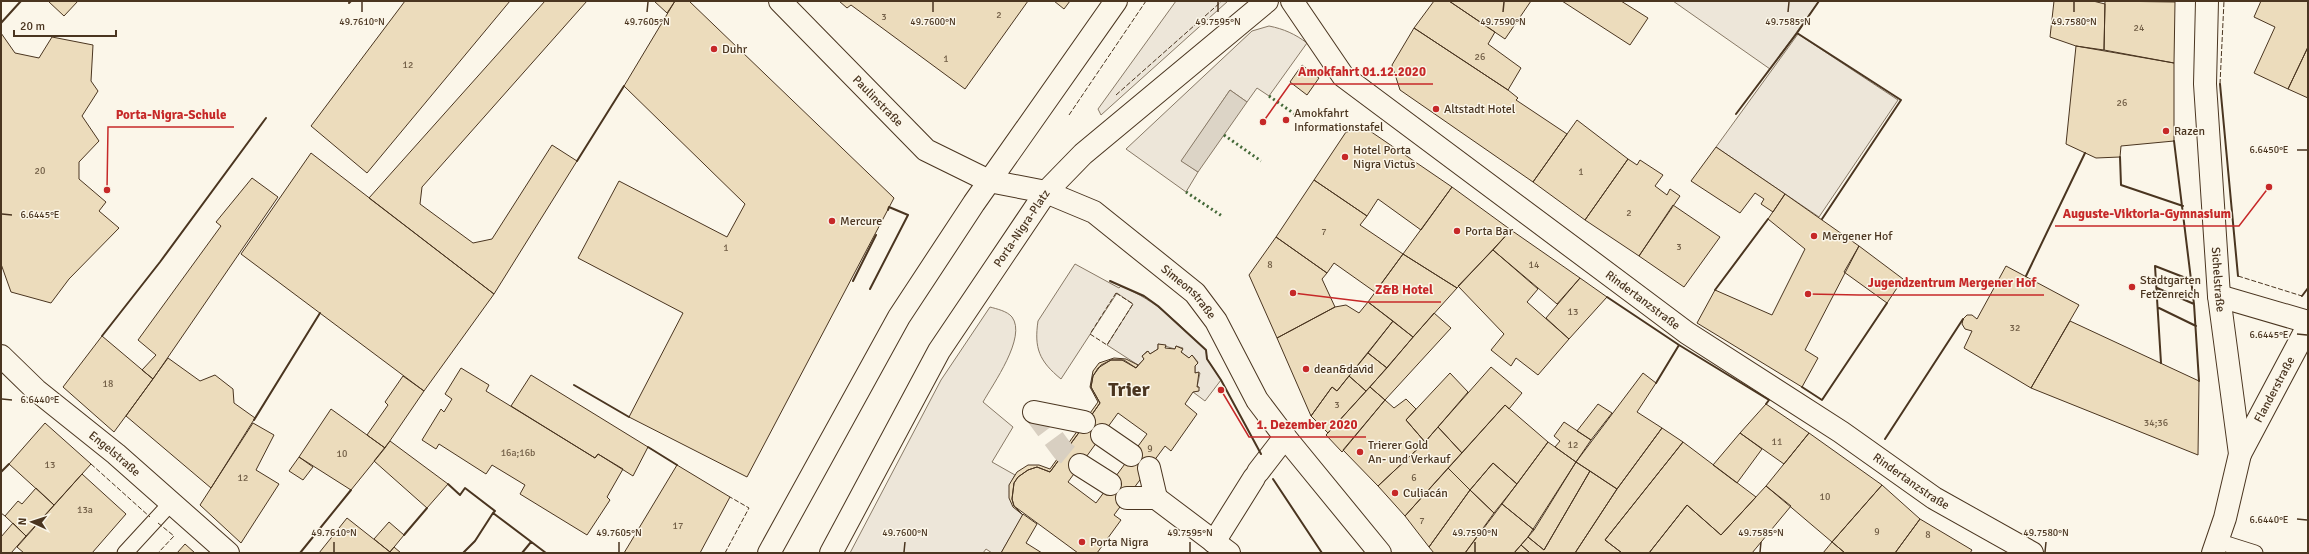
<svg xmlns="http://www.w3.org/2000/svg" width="2309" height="554" font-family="Signika,sans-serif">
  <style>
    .green { fill: #ede6d9; stroke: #887966 }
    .water { fill: #dcd4c6; stroke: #887966 }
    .building { fill: #ecdcbc; stroke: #4a3520; fill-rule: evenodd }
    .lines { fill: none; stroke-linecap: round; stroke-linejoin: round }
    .pedestrian-tunnel { stroke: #d8cfc1; stroke-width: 22; stroke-dasharray: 22 11; stroke-linecap: butt }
    .service-casing { stroke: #4a3520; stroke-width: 17 }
    .pedestrian-casing { stroke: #4a3520; stroke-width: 24 }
    .minor-casing { stroke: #4a3520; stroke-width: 24 }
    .secondary-casing { stroke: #4a3520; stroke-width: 24 }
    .service { stroke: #fbf6e9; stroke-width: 15 }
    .pedestrian { stroke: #fbf6e9; stroke-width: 22 }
    .minor { stroke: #fbf6e9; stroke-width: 22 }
    .secondary { stroke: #fbf6e9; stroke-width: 22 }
    .hedge { stroke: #436837; stroke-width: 3; stroke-dasharray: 2 3; stroke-linecap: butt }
    .fence { stroke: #4a3520; stroke-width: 1; stroke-dasharray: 5 2; stroke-linecap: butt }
    .wall { stroke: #4a3520; stroke-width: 2 }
    .ticks { fill: none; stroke: #4a3520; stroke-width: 1.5 }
    .poi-dot { fill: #c62828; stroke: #fbf6e9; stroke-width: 1.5 }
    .labels { text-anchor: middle; stroke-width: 3; stroke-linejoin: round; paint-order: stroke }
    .number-label { font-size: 10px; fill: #725f47 }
    .poi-label { font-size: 12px; fill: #4a3520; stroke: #fbf6e9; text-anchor: start }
    .street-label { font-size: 12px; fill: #4a3520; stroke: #fbf6e9 }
    .town-label { font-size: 20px; font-weight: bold; fill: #4a3520; stroke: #fbf6e9 }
    .ticks-label { font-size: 10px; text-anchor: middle; fill: #4a3520; stroke: #fbf6e9; stroke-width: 3; stroke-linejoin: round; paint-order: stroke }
    .leader { fill: none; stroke: #c62828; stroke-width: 1.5 }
    .callout-dot { fill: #c62828; stroke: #fbf6e9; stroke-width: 1.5 }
    .callout-label { font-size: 13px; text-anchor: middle; font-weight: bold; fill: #c62828; stroke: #fbf6e9; stroke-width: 3; stroke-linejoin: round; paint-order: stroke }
  </style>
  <rect width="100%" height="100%" fill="#fbf6e9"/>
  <!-- green -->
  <path class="green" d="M1176 1H1228L1101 115 1098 109Z
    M1673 1H1819L1770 69Z
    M1269 26C1284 29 1295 34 1307 43L1269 96 1257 88 1247 102 1230 90 1182 161 1198 172 1186 192 1126 149 1252 31Z
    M1798 34 1898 100 1819 217 1716 147Z
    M1075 264 1119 288 1121 286C1159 302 1177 323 1206 350L1207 359 1221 380 1205 401 1193 392 1198 391 1199 387H1197L1200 373H1195V366L1198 362 1192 355 1189 358 1181 352 1183 348 1176 346 1175 349 1158 344V349L1150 354 1147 351 1142 356 1144 359 1138 365 1107 345 1133 304 1117 293 1061 379C1039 361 1034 348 1038 321Z
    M990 307C997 309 1007 311 1012 317 1027 337 993 384 983 402L1013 427 992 462 1015 475C1005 491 1009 503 1023 515L1001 553H992L986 549 983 553H850L941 380Z"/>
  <!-- water -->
  <path class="water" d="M1230 90 1247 102 1198 172 1181 161Z"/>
  <!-- building -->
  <path class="building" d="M48 1H78L64 16Z
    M405 1H510L367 173 311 126Z
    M545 1H587L422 187 420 204 473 243 492 239 552 145 577 161 494 294 369 198Z
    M654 1H675L667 13Z
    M675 1H689L894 198 747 477 629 417 683 313 578 258 619 181 727 237 745 204 624 86Z
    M839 1H1028L965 89 851 5 847 8Z
    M1054 1H1070L1064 9Z
    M1434 1H1449L1495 32 1488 44 1521 68 1508 90 1414 28Z
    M1449 1H1531L1505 39Z
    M1562 1H1621L1648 18 1630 45Z
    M2054 1H2093L2105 4 2104 50 2076 46 2050 37Z
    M2105 1 2175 2 2174 63 2104 50Z
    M2261 1H2308V47L2288 89 2254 73 2275 27 2254 17Z
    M1414 28 1508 90 1518 98 1516 100 1567 134 1533 182 1400 90 1392 65Z
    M1 33 15 53 39 58 52 37 93 45 91 81 98 91 82 116 99 141 79 162V179L106 202 99 211 119 228 69 279 51 303 11 292 1 264Z
    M2076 46 2174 63V141L2121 146 2120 157 2096 158 2066 144Z
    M2308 47V98L2288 89Z
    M1302 65 1319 78 1307 95 1290 82Z
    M1577 120 1628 159 1585 220 1533 182Z
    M1367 129 1452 187 1421 230 1378 199 1367 216 1314 180 1346 132Z
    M1716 147 1785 194 1773 212 1761 204 1764 199 1755 193 1740 213 1691 181Z
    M311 153 494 294 424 391 241 254Z
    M1628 159 1637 165 1640 160 1663 175 1655 186 1667 195 1670 189 1680 196 1639 256 1585 220Z
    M252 178 278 197 153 379 142 370 156 355 138 340 221 226 216 222Z
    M1314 180 1367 216 1360 225 1403 254 1375 292 1334 263 1327 273 1276 237Z
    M1452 187 1511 230 1457 288 1403 254Z
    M1785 194 1859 246 1805 350 1818 358 1802 387 1697 323 1715 290 1772 315 1805 249 1768 219Z
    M1673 205 1720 237 1684 287 1639 256Z
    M1511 230 1580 278 1557 304 1493 250Z
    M1276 237 1327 273 1322 279 1335 307 1277 338 1249 275Z
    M1859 246 1903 279 1887 303 1844 272Z
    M1493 250 1538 289 1527 302 1569 339 1538 375 1516 358 1511 366 1491 350 1504 334 1458 286Z
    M1403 254 1457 288 1413 337 1368 302Z
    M2006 266 2079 305 2031 388 1964 348 1972 331 1965 329 1962 324 1963 319 1967 315H1972L1977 319Z
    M1580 278 1607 297 1569 339 1546 318Z
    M1368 302 1393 321 1337 391 1332 387 1311 416 1277 338 1335 307 1346 305 1359 313Z
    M1434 313 1451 328 1385 400 1370 387Z
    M1393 321 1413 337 1387 368 1368 353Z
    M2070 321 2199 381 2198 455 2031 388Z
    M102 336 153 379 114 432 63 387Z
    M1158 344 1166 345 1165 348 1175 349 1176 346 1183 349 1181 352 1189 358 1192 355 1198 363 1195 366V373L1199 372 1197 387H1199V391L1193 392 1185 404 1197 414 1171 451 1165 446 1114 515 1121 520 1097 553H1078L1014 506 1012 499 1014 483 1018 477 1028 470 1037 467 1050 472 1086 423 1100 403 1091 387 1093 376 1101 365 1111 360H1122L1136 368 1144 359 1142 356 1148 351 1150 354 1158 349ZM1118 413 1147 434 1096 503 1068 482Z
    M1368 353 1387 368 1366 391 1349 376Z
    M168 358 200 381 215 375 233 389 234 403 255 418 211 488 126 416Z
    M1114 358 1126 359 1138 365 1136 368 1124 360H1111L1098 368 1093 376 1091 387 1100 403 1086 423 1050 472 1037 467 1028 470 1018 477 1014 483 1012 499 1014 506 1023 515 1013 507 1009 498V485L1012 480 1017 472 1028 465H1039L1050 469 1098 402 1090 387 1093 371 1099 363Z
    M1491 367 1522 393 1509 409 1505 405 1462 453 1438 427Z
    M461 368 489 385 486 391 595 458 598 454 623 469 607 497 610 500 587 535 520 494 525 485 492 465 486 474 439 444 436 449 422 440 441 409 444 412 452 399 445 394Z
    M1450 373 1468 392 1425 442 1406 420Z
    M1643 373 1656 383 1637 412 1662 428 1617 489 1576 462Z
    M531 375 648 447 633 476 598 454 595 458 511 406Z
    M403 376 424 391 385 448 367 435 388 405 385 402Z
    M1349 376 1366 391 1328 433 1311 416 1332 387 1337 391Z
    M1370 387 1385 400 1342 452 1326 435Z
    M1406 399 1416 409 1406 420 1425 442 1378 486 1343 450 1385 400 1394 408Z
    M1598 404 1612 413 1591 440 1577 431Z
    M1766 404 1809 433 1784 464 1740 433Z
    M1505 405 1548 442 1517 484 1493 463 1470 490 1448 468Z
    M331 409 385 448 351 490 299 457Z
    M1564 422 1591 440 1576 462 1555 447 1560 441 1554 436Z
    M45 423 91 464 54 505 9 464Z
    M253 423 274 435 256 470 279 484 241 543 200 505Z
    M1438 427 1462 453 1405 516 1378 486 1425 442Z
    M1662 428 1683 442 1605 540 1622 553H1575L1617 489Z
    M1740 433 1762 449 1737 483 1713 465Z
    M1809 433 1882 485 1832 542 1766 486Z
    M390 441 448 484 427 508 374 461Z
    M1548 442 1576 462 1534 530 1502 504Z
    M1683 442 1756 497 1721 535 1687 505 1649 553H1622L1605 540Z
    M299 457 313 467 303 480 289 471Z
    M1576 462 1590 471 1544 550 1528 537Z
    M1493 463 1517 484 1494 513 1470 490Z
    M677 465 730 497 700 553H624Z
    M1448 468 1470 490 1429 547 1405 516Z
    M1590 471 1617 489 1575 553H1530L1521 545 1528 537 1544 550Z
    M82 474 126 514 92 553H24L17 547Z
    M1882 485 1920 519 1895 553H1845L1832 542Z
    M1766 486 1791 506 1752 553H1649L1687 505 1721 535Z
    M36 488 54 505 26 536 5 516 18 501 22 504Z
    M1470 490 1494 513 1465 553H1434L1429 547Z
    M1502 504 1534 530 1514 553H1465Z
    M1023 514 1037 524 1026 543 1042 553H1001Z
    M347 518 390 552 389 553H319Z
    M1920 519 1972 550 1970 553H1895Z
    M389 522 404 535 390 552 374 539Z
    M13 523 26 536 11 553H1V537Z
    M1832 542 1845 553H1823Z
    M185 544 195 553H177Z
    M1521 545 1530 553H1514Z
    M394 547 401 553H389Z"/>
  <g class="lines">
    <!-- pedestrian-tunnel -->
    <path class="pedestrian-tunnel" d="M1034 412 1063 451 1080 465"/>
    <!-- service casing -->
    <g class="service-casing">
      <path id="service" d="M2217 541 2255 553
        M125 553 171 503"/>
    </g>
    <!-- pedestrian casing -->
    <g class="pedestrian-casing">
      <g id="pedestrian">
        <path id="s1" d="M1046 192 1094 212 1195 293 1216 321 1257 400 1285 437 1380 553"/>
        <path d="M1034 412 1084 422"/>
        <path d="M1102 435 1131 455"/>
        <path d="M1080 465 1110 484"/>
        <path d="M1149 468 1156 498"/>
        <path d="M1258 472 1285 437"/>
        <path d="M1127 498H1156L1229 553"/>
        <path d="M1214 542 1254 478"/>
      </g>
    </g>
    <!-- minor casing -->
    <g class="minor-casing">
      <g id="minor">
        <path id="s2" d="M780 1 926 150 989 181"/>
        <path id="s3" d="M1292 1 1343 76 1643 300 1687 333 1841 432 1934 498 2032 553"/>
        <path id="s4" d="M2207 1 2205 84 2219 296 2240 454 2225 518 2213 553"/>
        <path d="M2219 296 2308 322"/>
        <path id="s5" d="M1 356 36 390 116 454 228 553"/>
        <path id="s6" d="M2240 454 2308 326"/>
      </g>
    </g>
    <!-- secondary casing -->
    <g class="secondary-casing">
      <g id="secondary">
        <path d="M989 181 1046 192"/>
        <path d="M769 553 899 317 974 203 1116 1"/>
        <path id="s7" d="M831 553 939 351 1046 192 1083 154 1267 1"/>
      </g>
    </g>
    <!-- service -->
    <use href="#service" class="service"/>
    <!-- pedestrian -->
    <use href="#pedestrian" class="pedestrian"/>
    <!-- minor -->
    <use href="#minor" class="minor"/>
    <!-- secondary -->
    <use href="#secondary" class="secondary"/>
    <!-- hedge -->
    <path class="hedge" d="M1269 96 1296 115
      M1224 135 1261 161
      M1186 192 1222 216"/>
    <!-- fence -->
    <path class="fence" d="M2220 84 2224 1
      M1116 95 1222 1
      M1069 115 1146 1
      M2238 276 2302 296
      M1116 293 1133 304 1107 345 1090 334Z
      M91 464 150 517
      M1 513 5 516
      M158 523 174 536 158 553
      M725 553 749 508 730 497"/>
    <!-- wall -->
    <path class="wall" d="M349 3 351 1
      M1 23 21 1
      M1797 33 1819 1
      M2220 84 2238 276
      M1736 114 1797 33 1901 100 1822 219
      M2174 141 2194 304 2199 381
      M2120 157 2121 185 2183 206
      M577 161 624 86
      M2026 276 2085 153
      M853 281 876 235
      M1110 281 1144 296 1158 306 1206 350 1207 359 1221 380 1261 454
      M2157 288 2194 304
      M870 289 908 215 889 207 888 210
      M1715 290 1768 219
      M2302 296 2308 288
      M1607 297 1679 345
      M2159 308 2196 326
      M102 336 160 262 266 118
      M2161 363 2155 266 2191 280
      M1656 383 1679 345 1769 400 1766 404
      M574 385 629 417
      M1802 387 1822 400 1887 303
      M254 420 320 313
      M1885 439 1963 319
      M648 447 677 465
      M1 472 9 464
      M1273 479 1322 553
      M448 484 460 495 465 488 495 511 493 513 546 553
      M404 535 427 508
      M300 553 351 490
      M463 553 475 541 493 513
      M522 553 531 542"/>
  </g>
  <!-- ticks -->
  <path class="ticks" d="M362 12V2M647 12 648 2M933 12V2M1218 12V2M1503 12 1504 2M1788 12 1789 2M2074 12V2M2297 150H2307M2 214 12 215M2297 334 2307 335M2 399 12 400M2297 519 2307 520M334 552V542M619 552V542M904 552 905 542M1190 552V542M1475 552V542M1760 552 1761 542M2045 552 2046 542"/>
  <!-- markers -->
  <g class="poi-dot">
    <circle cx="714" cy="49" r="4"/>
    <circle cx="1436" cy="109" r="4"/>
    <circle cx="1286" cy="120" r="4"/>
    <circle cx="2166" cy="131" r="4"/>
    <circle cx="1345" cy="157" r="4"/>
    <circle cx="832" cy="221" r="4"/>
    <circle cx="1457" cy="231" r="4"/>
    <circle cx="1814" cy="236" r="4"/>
    <circle cx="2132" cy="287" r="4"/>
    <circle cx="1306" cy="369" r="4"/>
    <circle cx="1360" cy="452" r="4"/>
    <circle cx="1395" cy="493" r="4"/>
    <circle cx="1082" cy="542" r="4"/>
  </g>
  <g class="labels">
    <!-- number labels -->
    <g class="number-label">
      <text x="999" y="18">2</text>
      <text x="884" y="20">3</text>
      <text x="2139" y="31">24</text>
      <text x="1480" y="60">26</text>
      <text x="946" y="62">1</text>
      <text x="408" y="68">12</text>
      <text x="2122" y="106">26</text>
      <text x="40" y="174">20</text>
      <text x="1581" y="175">1</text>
      <text x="1629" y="216">2</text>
      <text x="1324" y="235">7</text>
      <text x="1679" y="250">3</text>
      <text x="726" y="251">1</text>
      <text x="1270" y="268">8</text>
      <text x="1534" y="268">14</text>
      <text x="1573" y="315">13</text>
      <text x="2015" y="331">32</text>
      <text x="108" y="387">18</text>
      <text x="1337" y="408">3</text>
      <text x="2156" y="426">34;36</text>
      <text x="1777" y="445">11</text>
      <text x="1573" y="448">12</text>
      <text x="1150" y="452">9</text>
      <text x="518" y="456">16a;16b</text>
      <text x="342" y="457">10</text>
      <text x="50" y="468">13</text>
      <text x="243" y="481">12</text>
      <text x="1414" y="481">6</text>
      <text x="1825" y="500">10</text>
      <text x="85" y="513">13a</text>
      <text x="1422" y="524">7</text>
      <text x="678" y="529">17</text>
      <text x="1877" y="535">9</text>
      <text x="1928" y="538">8</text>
    </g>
    <!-- poi labels -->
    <g class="poi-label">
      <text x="722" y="53">Duhr</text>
      <text x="1444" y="113">Altstadt Hotel</text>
      <text x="1294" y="117">Amokfahrt<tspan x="1294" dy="14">Informationstafel</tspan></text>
      <text x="2174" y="135">Razen</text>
      <text x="1353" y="154">Hotel Porta<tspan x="1353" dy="14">Nigra Victus</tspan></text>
      <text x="840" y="225">Mercure</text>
      <text x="1465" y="235">Porta Bar</text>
      <text x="1822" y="240">Mergener Hof</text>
      <text x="2140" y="284">Stadtgarten<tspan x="2140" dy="14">Fetzenreich</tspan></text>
      <text x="1314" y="373">dean&amp;david</text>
      <text x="1368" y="449">Trierer Gold<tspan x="1368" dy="14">An- und Verkauf</tspan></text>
      <text x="1403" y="497">Culiacán</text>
      <text x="1090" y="546">Porta Nigra</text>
    </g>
    <!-- street labels -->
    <g class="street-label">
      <text dy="4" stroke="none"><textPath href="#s2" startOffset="140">Paulinstraße</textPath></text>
      <text dy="4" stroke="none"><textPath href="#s7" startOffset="377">Porta-Nigra-Platz</textPath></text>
      <text dy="4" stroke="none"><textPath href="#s4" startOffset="279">Sichelstraße</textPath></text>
      <text dy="4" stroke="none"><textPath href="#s1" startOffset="176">Simeonstraße</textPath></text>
      <text dy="4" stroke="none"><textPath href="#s3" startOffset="465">Rindertanzstraße</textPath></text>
      <text dy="4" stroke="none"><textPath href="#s6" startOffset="73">Flanderstraße</textPath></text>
      <text dy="4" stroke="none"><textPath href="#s5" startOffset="150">Engelstraße</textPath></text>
      <text dy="4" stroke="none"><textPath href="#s3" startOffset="789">Rindertanzstraße</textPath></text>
    </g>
    <!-- town labels -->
    <g class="town-label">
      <text x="1129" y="396">Trier</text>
    </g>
  </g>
  <g class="ticks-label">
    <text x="362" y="25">49.7610°N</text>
    <text x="647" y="25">49.7605°N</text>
    <text x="933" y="25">49.7600°N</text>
    <text x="1218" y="25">49.7595°N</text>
    <text x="1503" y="25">49.7590°N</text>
    <text x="1788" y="25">49.7585°N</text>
    <text x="2074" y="25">49.7580°N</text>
    <text x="2269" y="153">6.6450°E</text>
    <text x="40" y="218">6.6445°E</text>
    <text x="2269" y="338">6.6445°E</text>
    <text x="40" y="403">6.6440°E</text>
    <text x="2269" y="523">6.6440°E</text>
    <text x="334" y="536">49.7610°N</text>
    <text x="619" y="536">49.7605°N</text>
    <text x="905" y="536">49.7600°N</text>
    <text x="1190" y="536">49.7595°N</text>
    <text x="1475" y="536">49.7590°N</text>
    <text x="1761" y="536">49.7585°N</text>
    <text x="2046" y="536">49.7580°N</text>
  </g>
  <!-- callouts -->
  <path class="leader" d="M1263 122L1290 84H1433M107 190L108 127H234M2269 187L2239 226H2055M1808 294L1859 295H2044M1293 293L1367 302H1441M1221 390L1249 437H1366"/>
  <g class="callout-dot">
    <circle cx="1263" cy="122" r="4"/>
    <circle cx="107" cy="190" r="4"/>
    <circle cx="2269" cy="187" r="4"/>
    <circle cx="1808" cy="294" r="4"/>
    <circle cx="1293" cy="293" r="4"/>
    <circle cx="1221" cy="390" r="4"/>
  </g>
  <g class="callout-label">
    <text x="1362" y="76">Amokfahrt 01.12.2020</text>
    <text x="171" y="119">Porta-Nigra-Schule</text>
    <text x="2147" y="218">Auguste-Viktoria-Gymnasium</text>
    <text x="1952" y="287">Jugendzentrum Mergener Hof</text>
    <text x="1404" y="294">Z&amp;B Hotel</text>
    <text x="1307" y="429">1. Dezember 2020</text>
  </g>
  <!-- border -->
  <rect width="2309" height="554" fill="none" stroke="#4a3520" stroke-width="4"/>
  <!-- north arrow -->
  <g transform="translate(32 522) rotate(273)" stroke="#fbf6e9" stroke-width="3" paint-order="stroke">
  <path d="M0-3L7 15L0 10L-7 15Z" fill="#4a3520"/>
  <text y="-6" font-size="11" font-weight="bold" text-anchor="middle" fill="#4a3520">N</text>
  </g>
  <!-- scale -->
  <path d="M14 30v6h102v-6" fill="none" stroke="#4a3520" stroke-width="2"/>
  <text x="20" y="30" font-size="12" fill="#4a3520" stroke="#fbf6e9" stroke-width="3" paint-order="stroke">20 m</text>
</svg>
